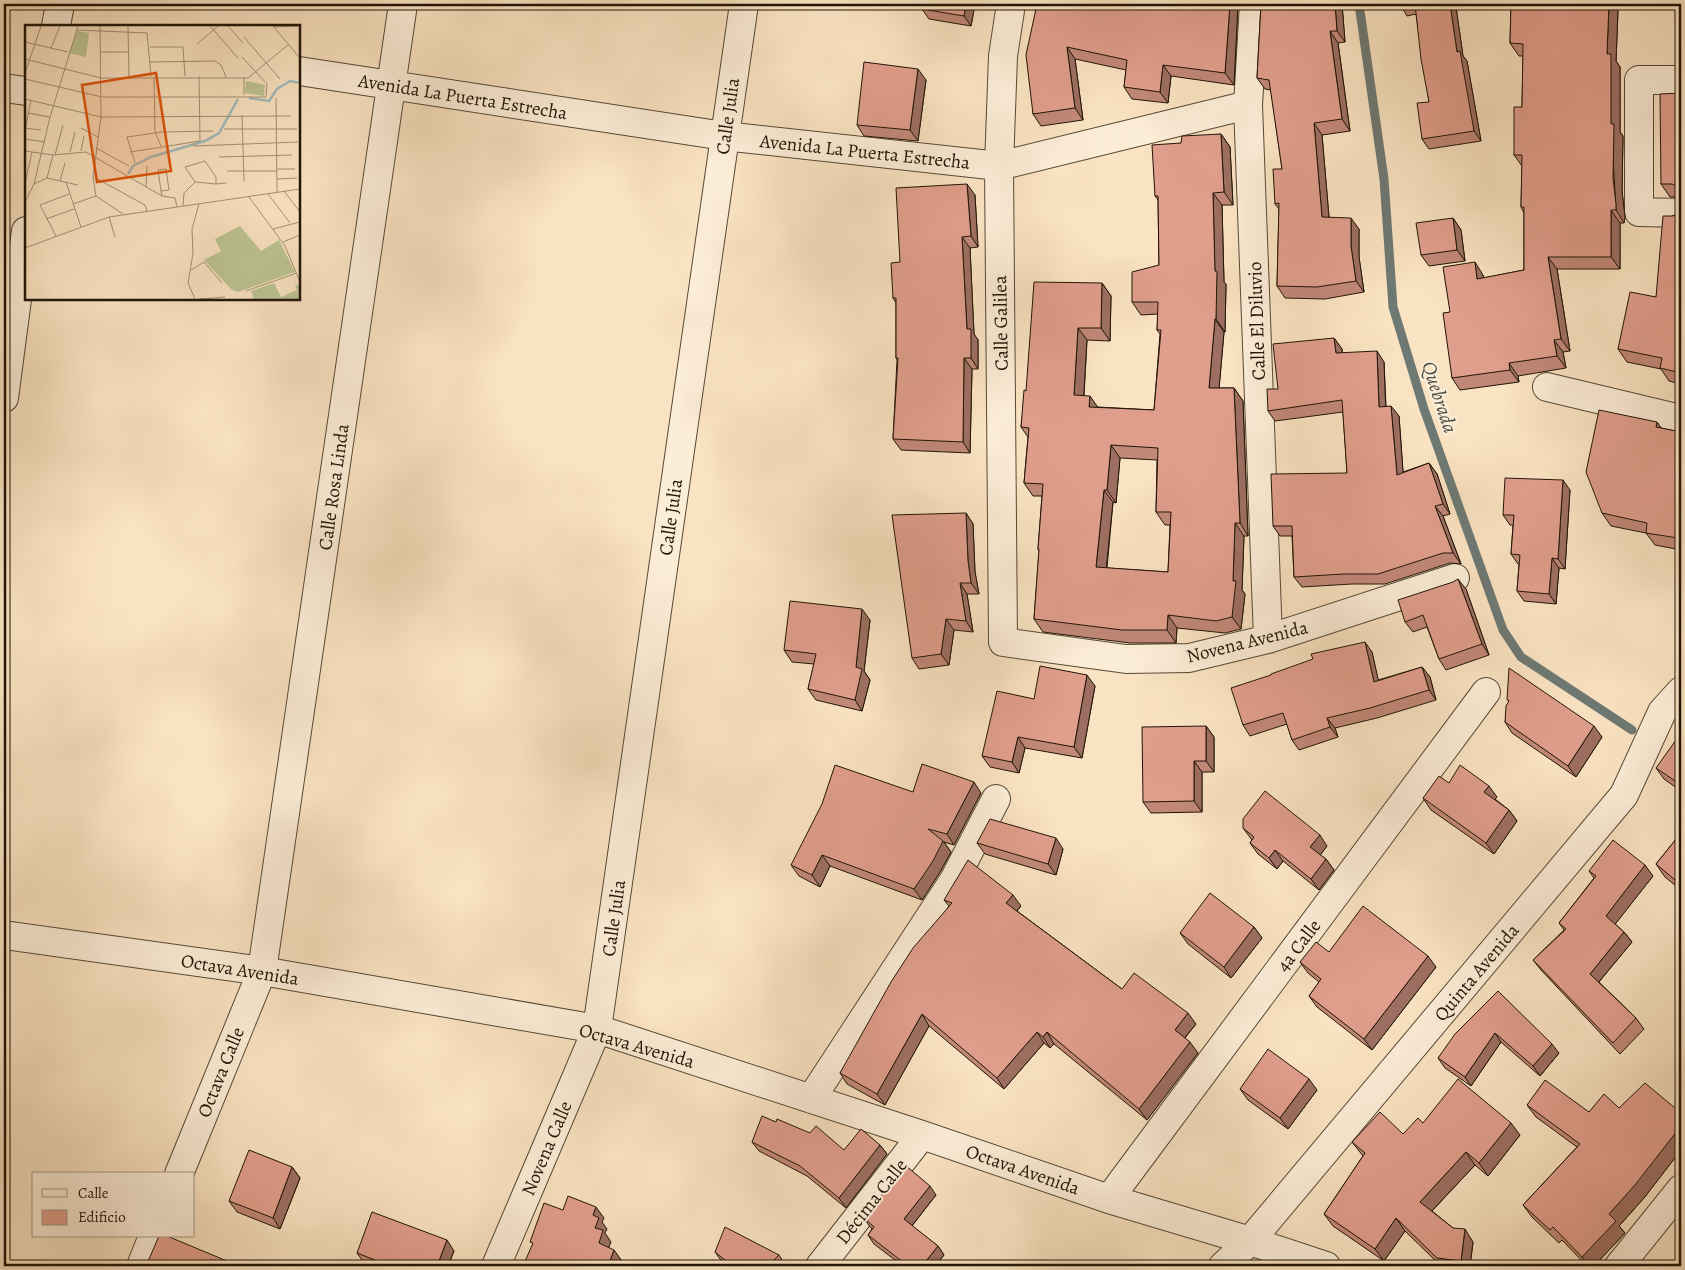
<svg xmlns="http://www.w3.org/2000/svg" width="1685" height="1270" font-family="Alegreya,serif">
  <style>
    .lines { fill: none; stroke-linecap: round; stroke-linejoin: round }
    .stream { stroke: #6e7974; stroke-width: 9 }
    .minor-casing { stroke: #564836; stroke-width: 30 }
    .minor { stroke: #fcedd7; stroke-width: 28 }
    .wall { fill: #c18878; stroke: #201507; fill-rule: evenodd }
    .shaded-wall { fill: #9d6f62; stroke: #201507 }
    .building { fill: #e09e8c; stroke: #201507; fill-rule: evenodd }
    .labels { text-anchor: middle; stroke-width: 4; stroke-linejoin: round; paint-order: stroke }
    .street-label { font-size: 19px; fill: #201507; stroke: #fcedd7 }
    .water-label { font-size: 20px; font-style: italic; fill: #4e4f47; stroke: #fcedd7 }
    .inset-river { fill: none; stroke: #a2bcbd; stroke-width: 2.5 }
    .inset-road { fill: none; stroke: #a39177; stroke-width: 1 }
    .view { fill: #de560c; fill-opacity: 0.15; stroke: #de560c; stroke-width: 2.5 }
    .inset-edge { fill: none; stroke: #201507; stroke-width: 2.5 }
  </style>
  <rect width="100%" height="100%" fill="#fae3c2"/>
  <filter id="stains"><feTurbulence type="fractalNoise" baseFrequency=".004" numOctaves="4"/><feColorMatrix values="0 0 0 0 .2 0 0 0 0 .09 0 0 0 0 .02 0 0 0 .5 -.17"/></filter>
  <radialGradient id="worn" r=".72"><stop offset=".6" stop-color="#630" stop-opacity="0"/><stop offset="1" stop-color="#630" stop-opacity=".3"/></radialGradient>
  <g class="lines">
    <!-- stream -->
    <path class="stream" d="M1359 4 1384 179 1393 307 1424 409 1503 630 1521 657 1632 730"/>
    <!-- minor casing -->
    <g class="minor-casing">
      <path id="minor" d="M1011 4 1003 56 999 166 1003 642 1126 659 1189 658 1268 639 1455 578
        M1254 4 1248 105 1268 639
        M56 26 60 4
        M299 71 724 136 999 166 1248 105
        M1681 80H1639V212L1681 213
        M4 88 26 91
        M1547 387 1681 419
        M4 398 26 231
        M4 935 262 971 597 1029 922 1135 1109 1199 1250 1241 1326 1266
        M811 1099 954 880 996 799
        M179 1174 262 971 403 4
        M1109 1199 1486 692
        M141 1266 153 1236
        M496 1266 597 1029 744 4
        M820 1266 922 1135
        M1223 1266 1250 1241 1624 795 1662 712 1681 691
        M1619 1266 1681 1189"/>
    </g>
    <!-- minor -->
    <use href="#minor" class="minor"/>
  </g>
  <!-- wall -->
  <path class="wall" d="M975 4 971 26 929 19 922 9Z
    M1037 4H1238L1234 85 1171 76 1168 103 1132 99 1124 87 1126 70 1075 59 1083 120 1041 126 1033 114Z
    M1261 4H1342L1345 42 1338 43 1350 131 1322 135 1329 217 1359 229V257L1364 292 1325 299 1285 298 1277 286 1279 209 1275 204 1282 169 1271 90 1265 89 1257 78Z
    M1400 4H1475L1456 7 1463 56 1467 61 1481 141 1429 149 1422 139 1429 102 1416 14 1407 16Z
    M1511 4H1613L1618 11 1616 61 1620 67V132L1623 136 1622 191 1625 217 1624 223H1620V269H1557L1570 351 1563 352 1566 368 1518 376 1519 382 1460 390 1452 378 1450 312 1483 275 1484 278 1524 270V213L1521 207 1522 166 1514 155 1522 107 1523 56H1519L1510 43Z
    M926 80 918 141 864 136 857 125Z
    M1681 93V197H1670L1661 184Z
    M1221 134 1230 147 1233 205H1222L1224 282 1226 284 1225 332H1224L1219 388H1234L1243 401 1248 536H1244L1242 590 1245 594 1241 629 1225 633 1177 628 1176 643H1130L1043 632 1034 619 1039 551 1038 549 1042 496H1033L1024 483 1028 437 1021 427 1026 391 1102 283 1111 296 1110 341 1087 340 1084 396 1098 407 1154 410 1160 334 1157 330 1158 314 1141 315 1132 302 1159 265 1158 200 1155 196 1181 143ZM1120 458 1157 460 1156 512 1165 525H1170L1168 572 1107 568 1113 502 1116 503Z
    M975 195 978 247 970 248 974 334 978 340V369H972L970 453 901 450 893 439 897 360 896 358V303L893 298 900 262Z
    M1681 212V384L1669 381 1661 369 1627 362 1618 349 1656 297 1672 216 1680 214Z
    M1453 218 1461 230 1465 261 1429 266 1421 255Z
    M1334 338 1342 349V353L1384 362 1386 406 1399 416 1403 472 1429 463 1437 474 1450 514 1443 516 1461 564 1450 563 1385 584H1352L1302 587 1294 577 1292 536H1280L1273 526 1347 473 1343 412 1275 421 1268 411 1278 389Z
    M1657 422 1661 428 1681 432V550L1655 545 1646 533 1611 526 1602 513Z
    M1570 490 1565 569 1559 568 1556 604 1524 601 1517 591 1519 564H1518L1511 554 1513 525H1510L1503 515Z
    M966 513 973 524 975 572 979 594H967L973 632 954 630 949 665 919 669 912 658Z
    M1466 589 1489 655 1446 670 1439 659 1427 627 1413 632 1405 622Z
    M870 620 864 671 870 680 862 711 816 700 808 689 814 664 792 662 784 650Z
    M1372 652 1378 680 1422 667 1430 677 1436 700 1377 718 1335 728 1338 737 1299 750 1292 740 1287 724 1250 736 1243 725Z
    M1095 686 1082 758 1025 748 1019 773 990 767 982 756Z
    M1507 699 1602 737 1576 777 1512 733 1505 722 1509 702Z
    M1206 726 1214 737V772H1202V812L1151 813 1143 802Z
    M1681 743V791L1664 779 1656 768Z
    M1449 783 1497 797 1495 799 1509 810 1517 821 1494 854 1431 810 1423 798Z
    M913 792 981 793 954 845 944 842 951 852 940 872 922 900 830 866 820 887 799 876 791 865Z
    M1243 828 1327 846 1320 855 1326 859 1334 870 1319 890 1283 861 1277 869 1258 854 1250 843 1252 840Z
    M1681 833V890L1665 877 1656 864Z
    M977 843 1063 849 1056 875 985 854Z
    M1589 871 1653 876 1615 924 1624 932 1632 942 1599 982 1636 1018 1644 1029 1620 1054 1541 970 1533 960 1564 930 1559 923 1594 878Z
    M944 900 1021 906 1017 911 1122 989 1196 1024 1185 1038 1198 1053 1147 1120 1054 1044 1050 1048 1044 1043 1004 1089 929 1026 885 1105 847 1084 840 1073 949 906Z
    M1254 927 1262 938 1231 978 1188 944 1180 933Z
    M1329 952 1436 967 1372 1050 1317 1007 1309 996 1319 982 1308 973 1300 962Z
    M1498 991 1559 1053 1540 1076 1501 1042 1471 1086 1445 1068 1438 1058Z
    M1240 1089 1317 1090 1288 1129 1248 1100Z
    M1527 1105 1589 1112 1619 1108 1681 1113V1150L1644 1198 1619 1226 1625 1233 1594 1266H1587L1562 1240 1559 1243 1532 1217 1523 1205 1577 1147 1536 1117Z
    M1423 1123 1520 1135 1488 1176 1475 1165 1432 1211 1453 1228 1473 1242 1470 1266H1441L1405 1231 1384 1261 1333 1226 1324 1214 1363 1156 1352 1142 1403 1134Z
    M752 1142 844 1150 880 1145 887 1154 846 1208 807 1176 759 1151Z
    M292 1167 300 1178 280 1229 237 1212 229 1201Z
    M936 1195 912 1226 938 1246 944 1255 935 1266H903L874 1244 868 1235 872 1229 870 1227 864 1218Z
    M454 1251 448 1266H371L365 1264 357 1253Z
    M715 1252 779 1255 786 1266H719L723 1263Z"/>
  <!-- shaded-wall -->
  <path class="shaded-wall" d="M966 4H975L971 26 964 16Z
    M1230 4H1238L1234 85 1225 73Z
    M1335 4H1342L1345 42 1337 31Z
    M1450 4H1453L1456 7 1463 56 1467 61 1481 141 1474 131 1457 52Z
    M1609 4H1613L1618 11 1616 61 1620 67V132L1623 136 1622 191 1625 217 1624 223 1616 210 1607 54Z
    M1330 31 1338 43 1350 131 1342 119Z
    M1067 47 1075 59 1083 120 1075 108Z
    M1163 65 1171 76 1168 103 1160 92Z
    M918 69 926 80 918 141 910 130Z
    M1314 123 1322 135 1330 229 1322 217Z
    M1221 134 1230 147 1233 205 1224 192Z
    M967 184 975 195 978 247 971 236Z
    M1213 193 1222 205 1224 282 1226 284 1225 332 1216 319Z
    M1611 210 1620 223V269L1611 257Z
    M1351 218 1359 229V257L1364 292 1356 281 1351 246Z
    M1453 218 1461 230 1465 261 1457 250Z
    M962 237 970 248 974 334 978 340V369L971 358 967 329Z
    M1548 257 1557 269 1570 351 1561 339Z
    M1475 262 1483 275 1486 291 1477 279Z
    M1102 283 1111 296 1110 341 1101 328Z
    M1215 319 1224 332 1218 401 1209 388Z
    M1078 328 1087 340 1083 408 1074 395Z
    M1334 338 1342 349 1343 364 1336 353Z
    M1554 340 1563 352 1566 368 1557 356Z
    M1377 351 1384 362 1386 417 1379 407Z
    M964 358 972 369 970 453 963 442Z
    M1509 363 1518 376 1519 382 1510 370Z
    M1234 388 1243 401 1248 536 1240 523Z
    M1090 396 1099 409 1089 407Z
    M1391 406 1399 416 1404 485 1397 475Z
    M1657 422 1666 435 1656 427Z
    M1111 445 1120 458 1116 503 1107 490Z
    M1429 463 1437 474 1450 514 1443 504Z
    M1563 480 1570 490 1565 569 1558 559Z
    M1104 490 1113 502 1105 580 1096 567Z
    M1435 506 1443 516 1461 564 1453 553Z
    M966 513 973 524 975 572 979 594 971 583 968 561Z
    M1235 523 1244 536 1242 590 1245 594 1241 629 1232 617 1233 581Z
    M1681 523V542L1678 538Z
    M1552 558 1559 568 1556 604 1549 594Z
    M1458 579 1466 589 1489 655 1482 644Z
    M960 583 967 594 973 632 966 621Z
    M862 609 870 620 864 671 870 680 862 711 855 700 856 667Z
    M1168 615 1177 628 1176 643 1167 630Z
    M946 619 954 630 949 665 941 654Z
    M1365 642 1372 652 1381 692 1374 682Z
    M1422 667 1430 677 1436 700 1429 690Z
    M1087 675 1095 686 1082 758 1074 747Z
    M1327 718 1335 728 1338 737 1330 727Z
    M1206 726 1214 737V772L1206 761Z
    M1594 726 1602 737 1576 777 1568 766Z
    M1018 737 1025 748 1019 773 1012 762Z
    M1194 761 1202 772V812L1194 801Z
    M974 782 981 793 954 845 947 834Z
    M1489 786 1497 797 1492 803 1484 792Z
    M1509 810 1517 821 1494 854 1486 843Z
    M1320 835 1327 846 1318 858 1310 847Z
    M1056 838 1063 849 1056 875 1048 864Z
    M943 841 951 852 940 872 922 900 914 889Z
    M1275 850 1283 861 1277 869 1269 858Z
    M822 855 830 866 820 887 812 875Z
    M1326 859 1334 870 1319 890 1311 879Z
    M1645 865 1653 876 1613 927 1606 916Z
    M1013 895 1021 906 1014 914 1006 903Z
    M1254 927 1262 938 1231 978 1224 967Z
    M1624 932 1632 942 1597 984 1590 974Z
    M1428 956 1436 967 1372 1050 1364 1039Z
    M1188 1013 1196 1024 1182 1041 1175 1030Z
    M922 1014 929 1026 885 1105 877 1094Z
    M1037 1032 1044 1043 1004 1089 997 1078Z
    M1047 1032 1054 1044 1050 1048 1043 1037Z
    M1495 1033 1501 1042 1471 1086 1465 1077Z
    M1190 1042 1198 1053 1147 1120 1139 1109Z
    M1552 1044 1559 1053 1540 1076 1533 1066Z
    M1309 1079 1317 1090 1288 1129 1280 1118Z
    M1511 1123 1520 1135 1488 1176 1479 1163Z
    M1681 1126V1150L1644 1198 1619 1226 1625 1233 1594 1266H1588L1582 1257 1609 1214Z
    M880 1145 887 1154 846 1208 839 1198Z
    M1466 1152 1475 1165 1429 1214 1420 1202Z
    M292 1167 300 1178 280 1229 273 1218Z
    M930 1186 936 1195 910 1228 904 1219Z
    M596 1207 604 1218 602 1222 607 1229 605 1233 611 1242 606 1255 599 1243 593 1215Z
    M1396 1218 1405 1231 1384 1261 1375 1249Z
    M1465 1229 1473 1242 1470 1266H1464L1461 1261Z
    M447 1240 454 1251 448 1266H437Z
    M938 1246 944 1255 935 1266H922Z
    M614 1250 622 1261 620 1266H608Z"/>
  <!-- building -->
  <path class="building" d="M922 4H966L964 16 922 9Z
    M1037 4H1230L1225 73 1163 65 1160 92 1124 87 1127 60 1067 47 1075 108 1033 114 1026 55Z
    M1261 4H1335L1337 31H1330L1342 119 1314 123 1322 217 1351 218V246L1356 281 1317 287 1277 286 1279 203 1275 204 1273 169H1282L1269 80 1257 78Z
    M1400 4H1411L1400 6Z
    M1415 4H1450L1457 52 1460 51 1474 131 1422 139 1417 103 1429 102 1421 59Z
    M1511 4H1609L1607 54H1611V124H1614L1613 178 1616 204V210H1611V257H1548L1561 339 1554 340 1557 356 1509 363 1510 370 1452 378 1443 313 1450 312 1443 267 1475 262 1477 279 1524 270V207H1521L1522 155H1514V107H1522L1523 44 1510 43Z
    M864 62 918 69 910 130 857 125Z
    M1681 93V188L1672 184H1661L1660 94Z
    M1221 134 1224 192 1213 193 1215 271 1217 272 1216 319H1215L1209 388H1234L1240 523H1235L1233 581H1236L1232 617 1216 621 1168 615 1167 630H1122L1034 619 1039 549H1038L1043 484 1024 483 1029 428 1021 427 1024 390 1026 391 1034 282 1102 283 1101 328H1078L1074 395 1090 396 1089 407 1154 410 1161 330H1157L1158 302H1132V272L1159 265 1158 196H1155L1152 145 1181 143 1182 136ZM1111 445 1158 448 1156 512H1171L1168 572 1096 567 1104 490H1107Z
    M967 184 971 236 962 237 967 329H971V358H964L963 442 893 439 898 358H896V298H893L891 263 900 262 896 188Z
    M1681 212V373L1660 368 1662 358 1618 349 1630 292 1656 297 1663 216H1672L1680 214Z
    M1453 218 1457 250 1421 255 1416 223Z
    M1334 338 1336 353 1377 351 1379 407 1391 406 1397 475 1429 463 1443 504 1435 506 1453 553H1443L1378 574H1344L1294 577 1292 526H1273L1271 474 1347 473 1342 400 1268 411 1267 389H1278L1273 344Z
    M1599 410 1657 422 1656 427 1681 432V523L1678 538 1646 533 1647 523 1602 513 1586 472Z
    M1505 478 1563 480 1558 559 1552 558 1549 594 1517 591 1520 555 1511 554 1514 515H1503Z
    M966 513 968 561 971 583H960L966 621 946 619 941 654 912 658 892 515Z
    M1458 579 1482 644 1439 659 1423 615 1405 622 1398 600 1453 582Z
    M790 601 862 609 856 667 862 669 855 700 808 689 816 654 784 650Z
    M1365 642 1374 682 1422 667 1429 690 1370 708 1327 718 1330 727 1292 740 1283 713 1243 725 1231 688 1271 675V674L1313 659 1311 654Z
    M1040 666 1087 675 1074 747 1018 737 1012 762 982 756 997 691 1034 699Z
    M1509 668 1594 726 1568 766 1505 722 1506 706 1509 701 1507 699Z
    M1206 726V761H1194V801L1143 802 1142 727Z
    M1676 740 1681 743V785L1656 768Z
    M922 764 974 782 947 834 928 829 943 841 933 861 914 889 822 855 812 875 791 865 822 804 835 765 913 792Z
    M1460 765 1489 786 1484 792 1509 810 1486 843 1423 798 1439 776 1449 783Z
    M1265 791 1320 835 1310 847 1326 859 1311 879 1275 850 1269 858 1250 843 1254 837 1243 828V819Z
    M990 819 1056 838 1048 864 977 843Z
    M1681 833V885L1656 864Z
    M1613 840 1645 865 1606 916 1624 932 1590 974 1636 1018 1613 1043 1533 960 1566 929 1559 923 1596 876 1589 871Z
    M968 860 1013 895 1006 903 1122 989 1134 973 1188 1013 1175 1030 1190 1042 1139 1109 1047 1032 1043 1037 1037 1032 997 1078 922 1014 877 1094 840 1073 891 982 913 948 952 903 944 900Z
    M1210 893 1254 927 1224 967 1180 933Z
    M1363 906 1428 956 1364 1039 1309 996 1321 979 1300 962 1316 942 1329 952Z
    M1498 991 1552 1044 1533 1066 1495 1033 1465 1077 1438 1058 1455 1034Z
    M1681 1024V1030L1678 1027Z
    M1268 1049 1309 1079 1280 1118 1240 1089Z
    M1458 1079 1511 1123 1479 1163 1466 1152 1420 1202 1453 1228 1465 1229 1461 1261 1437 1258 1396 1218 1375 1249 1324 1214 1365 1153 1352 1142 1380 1112 1403 1134 1418 1118 1423 1123Z
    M1545 1080 1589 1112 1604 1094 1619 1108 1645 1083 1681 1113V1126L1635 1185 1609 1214 1616 1221 1582 1257 1553 1227 1550 1230 1523 1205 1580 1144 1527 1105Z
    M762 1116 776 1122 777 1119 810 1133 816 1126 844 1150 861 1129 880 1145 839 1198 800 1166 752 1142Z
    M249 1150 292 1167 273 1218 229 1201Z
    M905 1165 930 1186 904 1219 938 1246 922 1266H908L868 1235 874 1227 864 1218Z
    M568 1196 596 1207 593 1215 599 1218 595 1228 603 1230 599 1243 614 1250 608 1266H523L533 1243 530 1242 544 1203 563 1210Z
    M372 1212 447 1240 437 1266H378L380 1262 357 1253Z
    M725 1227 779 1255 768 1266H719L725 1260 715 1252Z
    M159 1236H167L239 1266H146Z"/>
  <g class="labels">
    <!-- street labels -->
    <g class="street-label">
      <text transform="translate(463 96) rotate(9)" y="7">Avenida La Puerta Estrecha</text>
      <text transform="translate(727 116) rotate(-82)" y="7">Calle Julia</text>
      <text transform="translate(865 151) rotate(6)" y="7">Avenida La Puerta Estrecha</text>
      <text transform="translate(1256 321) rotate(-92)" y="7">Calle El Diluvio</text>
      <text transform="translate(1000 323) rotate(-91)" y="7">Calle Galilea</text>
      <text transform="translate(333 487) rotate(-82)" y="7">Calle Rosa Linda</text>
      <text transform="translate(670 517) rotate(-82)" y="7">Calle Julia</text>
      <text transform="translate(1247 641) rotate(-14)" y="7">Novena Avenida</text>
      <text transform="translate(613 918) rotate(-82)" y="7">Calle Julia</text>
      <text transform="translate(1298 945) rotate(-53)" y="7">4a Calle</text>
      <text transform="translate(240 969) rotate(9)" y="7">Octava Avenida</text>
      <text transform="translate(1476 972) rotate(-50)" y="7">Quinta Avenida</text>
      <text transform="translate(637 1045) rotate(16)" y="7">Octava Avenida</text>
      <text transform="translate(220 1072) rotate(-68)" y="7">Octava Calle</text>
      <text transform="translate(546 1148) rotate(-67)" y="7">Novena Calle</text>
      <text transform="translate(1023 1169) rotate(19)" y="7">Octava Avenida</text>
      <text transform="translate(871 1201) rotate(-52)" y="7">Décima Calle</text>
    </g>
    <!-- water labels -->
    <g class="water-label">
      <text transform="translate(1440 397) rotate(72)" y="7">Quebrada</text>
    </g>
  </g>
  <!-- overview -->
  <g transform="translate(25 25)">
    <rect width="275" height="275" fill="#fae3c2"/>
    <path d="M52 6 64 8 61 32 44 28ZM221 56 240 60 239 71 220 68ZM215 201 236 226 254 215 270 247 213 267 206 264 179 235 196 226 190 214ZM249 258 256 272 272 265 270 260H275V274H229L226 266Z" fill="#bdc494"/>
    <path class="inset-river" d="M224 73 244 76 252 64 265 56 275 58M103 149 108 141 126 132 180 116 194 108 213 74"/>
    <path class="inset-road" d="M75 1 76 92 68 152 71 171 98 189M103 1 104 52M185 1 213 33M203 1 218 18M248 1 275 33M248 2 275 1M52 5 122 8 126 51M219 12 255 54M0 17 43 27M172 19 193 1M125 22H158L160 51M26 23 35 1M76 27H103M0 34 76 53H223L264 19M125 37 190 36 196 40 201 52M0 48 16 1M129 52 130 107 136 121M0 54 77 72H241L242 59 217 32M219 70V52M251 73 252 167M0 74 76 92 266 91M3 88 25 92M217 90 219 156M0 103 16 105M56 103 73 112M199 104H272M0 105 6 75M0 114 20 117M169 118V121L273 117M71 123 104 141M0 126 28 130 61 127 137 171 150 173 152 182M56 126 59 111M45 127 50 107M105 127 175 116 174 51M30 130 38 100M194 132 267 130M110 138 102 112 137 107 188 106M252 144H270M202 146H252M69 152 120 180 122 186M22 153 28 130M1 154 7 127M252 154 272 153M35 156 40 138M41 157 56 202M9 159 22 153 53 160M191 159V152L180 136 160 142 170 157 191 159 201 158M121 162 122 141M136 166 144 165 141 144 133 145 136 166 137 171M259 166 275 187M243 169 265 198M224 172 260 221 275 257M0 177 9 159 25 92 53 1M48 179 71 171M158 181 159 168 170 157M84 192 90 212M21 194 49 184M248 204 275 197M31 211 15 180 44 169M258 217 275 210M0 223 84 192 275 164M166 245 179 237 197 258M221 266 272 248M170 274 163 258 168 228 167 204 174 179M174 274 200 272"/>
    <path class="view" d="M131 48 146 146 72 157 57 60Z"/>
    <rect width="275" height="275" class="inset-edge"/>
  </g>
  <!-- margin -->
  <rect width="1685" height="1270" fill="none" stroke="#fae3c2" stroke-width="20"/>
  <rect x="5" y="5" width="1675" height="1260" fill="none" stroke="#201507" stroke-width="2.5"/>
  <rect x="10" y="10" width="1665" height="1250" fill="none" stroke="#201507"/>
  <!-- legend -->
  <rect x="32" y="1172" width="162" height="65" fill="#fcedd7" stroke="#a49784"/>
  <rect x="42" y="1189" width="25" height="8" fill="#fcedd7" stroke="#a49784"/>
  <text x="78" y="1198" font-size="15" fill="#201507">Calle</text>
  <rect x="42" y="1210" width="25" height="15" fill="#e09e8c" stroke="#a49784"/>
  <text x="78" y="1222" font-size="15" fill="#201507">Edificio</text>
  <rect width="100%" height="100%" filter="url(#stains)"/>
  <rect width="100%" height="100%" fill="url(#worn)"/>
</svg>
